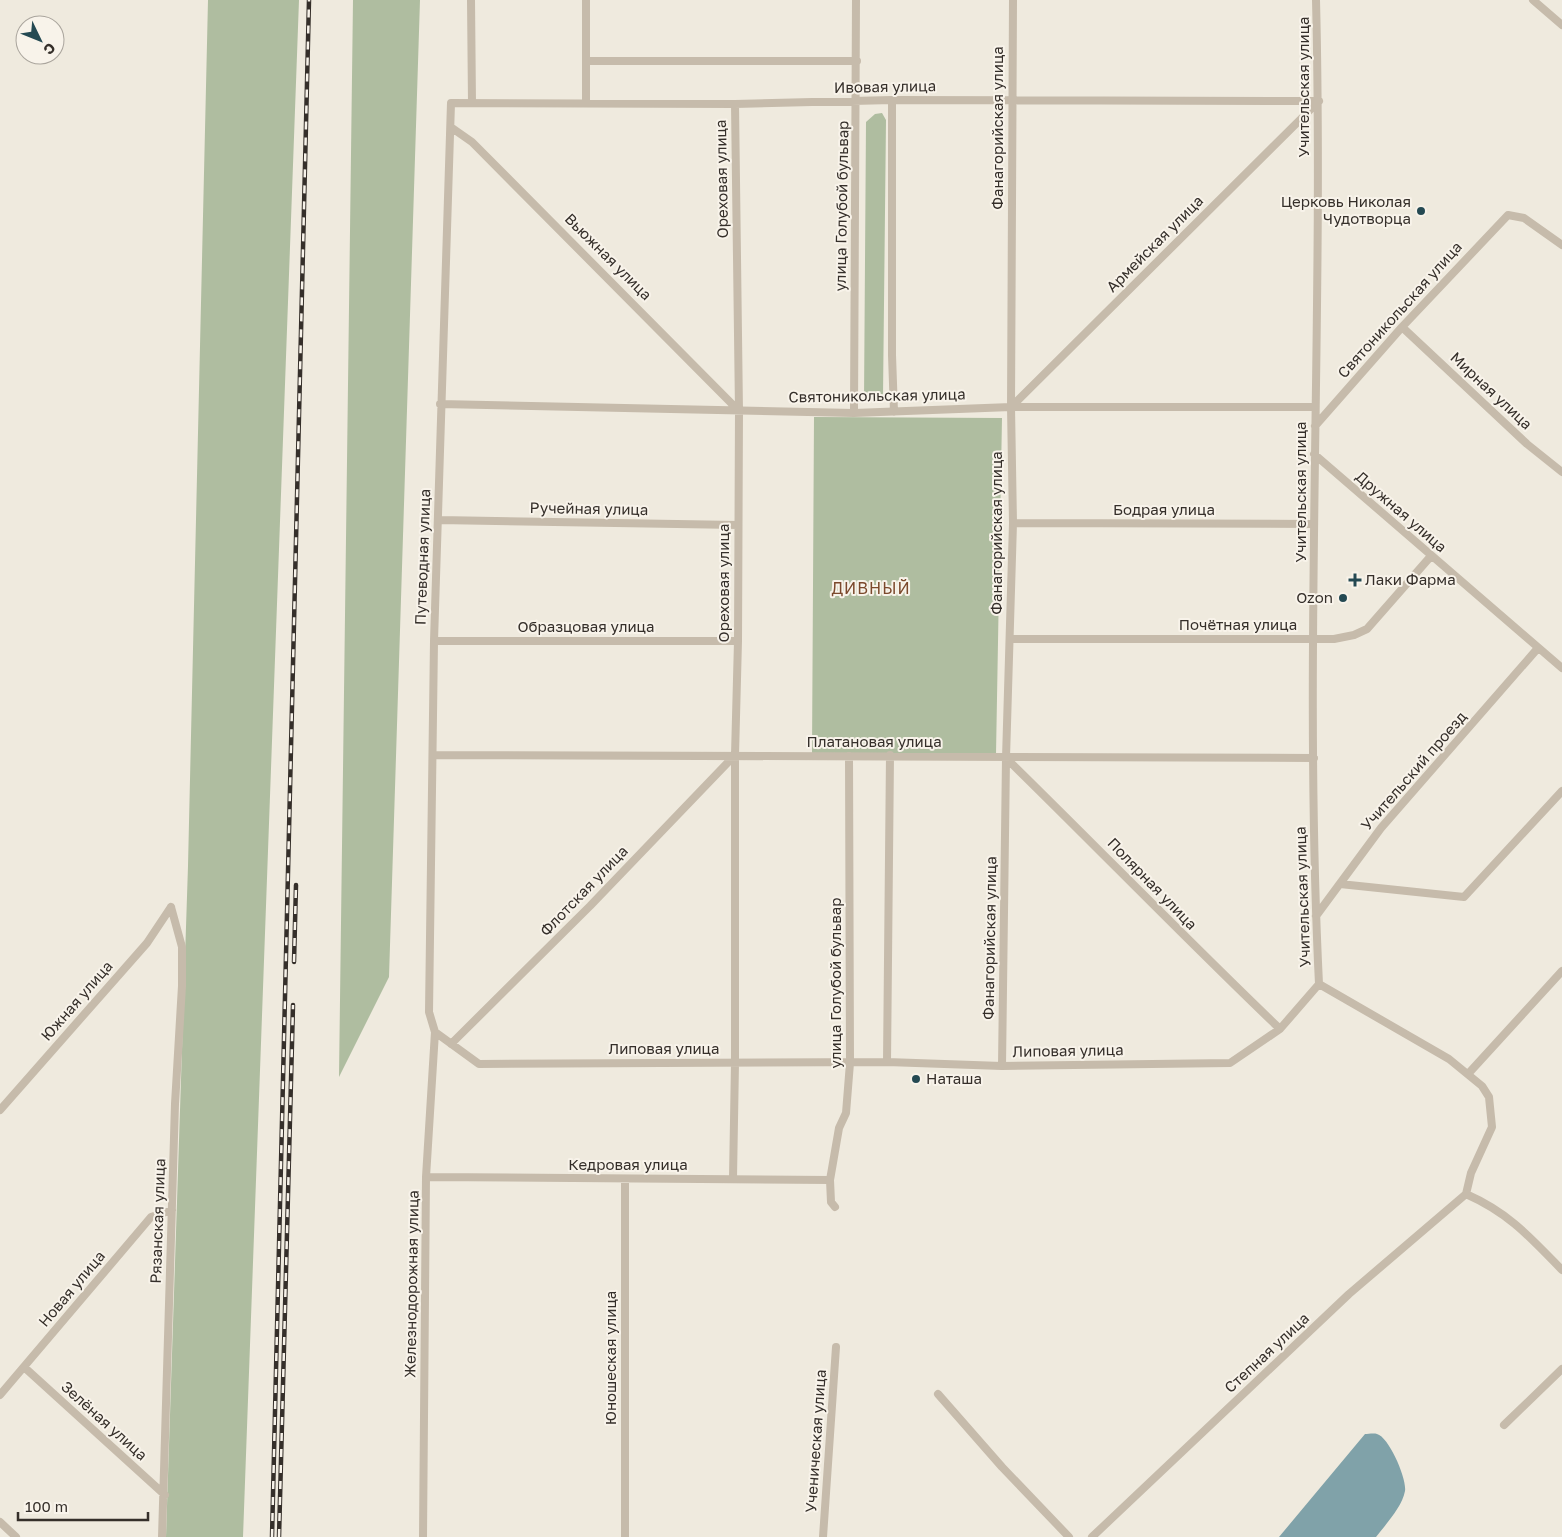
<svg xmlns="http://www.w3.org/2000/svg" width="1562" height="1537" font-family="'Golos Text',sans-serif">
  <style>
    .green { fill: #afbda0 }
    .water { fill: #80a2a9 }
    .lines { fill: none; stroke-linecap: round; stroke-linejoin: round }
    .street { stroke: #c6bbab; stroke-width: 8 }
    .rail-casing { stroke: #352f2a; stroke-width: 4.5 }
    .rail { stroke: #f8f3ea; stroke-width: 2.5; stroke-dasharray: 8; stroke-linecap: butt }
    .poi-dot { fill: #244952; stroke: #f8f3ea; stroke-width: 2 }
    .labels { text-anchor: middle; stroke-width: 4; stroke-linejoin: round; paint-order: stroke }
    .street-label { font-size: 15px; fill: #352f2a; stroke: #f8f3ea }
    .poi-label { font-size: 15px; fill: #352f2a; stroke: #f8f3ea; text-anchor: end }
    .neighbourhood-label { font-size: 16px; letter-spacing: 1px; fill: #7b492c; stroke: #f8f3ea }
  </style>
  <rect width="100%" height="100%" fill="#efeade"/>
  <!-- green -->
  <path class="green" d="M208 0H299L243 1537H166L188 866Z
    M353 0H420L389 977 339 1077Z
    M882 113 886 120 883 396 877 401 864 400 866 122 875 114Z
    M814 417 1002 418 996 754H812Z"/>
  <!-- water -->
  <path class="water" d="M1365 1434C1368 1434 1374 1433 1377 1434 1389 1437 1407 1479 1405 1491 1402 1507 1386 1524 1376 1537H1279Z"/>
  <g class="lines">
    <!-- street -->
    <path class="street" d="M471 0 472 103
      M586 0V102
      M1316 0C1324 328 1303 656 1319 984
      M1533 0 1562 25
      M586 61H857
      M892 100V355L894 412
      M1319 101 892 100 735 104 451 103 434 641 429 1012 435 1032 479 1064 887 1062 1002 1066 1230 1063 1280 1029 1319 984
      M452 128 472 142 739 411
      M1402 327 1527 444 1562 472
      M440 404 854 413 1011 407H1315
      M1011 407 1319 101
      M854 413 856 0
      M1315 426 1402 327 1508 215 1524 218 1562 245
      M1314 454 1562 668
      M439 520 738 525
      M1013 523 1314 524
      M1010 639H1334L1354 635 1367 629 1431 556
      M434 641H738
      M434 755 1314 758
      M1006 758C1098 848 1187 940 1280 1029
      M1340 884 1464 897 1562 791
      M1316 916 1381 828 1538 648
      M1319 984 1449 1059 1482 1086 1489 1097 1492 1127 1471 1173 1466 1194
      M451 1044 590 906 735 755
      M887 1062 890 755
      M1002 1066 1006 758 1013 523 1011 407 1013 0
      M1468 1074 1562 971
      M0 1110 147 943 171 907
      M426 1177 830 1180
      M733 1178 735 1063V755L738 641 739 411 735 104
      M625 1180V1537
      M1466 1194C1509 1213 1530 1237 1562 1270
      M835 1207 831 1202 830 1180 839 1128 846 1113 850 1063 849 756
      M24 1367 165 1495
      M938 1394 1002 1467 1069 1537
      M0 1395 151 1217 172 1210
      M1504 1425 1562 1369
      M0 1522 16 1537
      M162 1537 175 1104 182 986V947L171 907
      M423 1537 426 1177 435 1032
      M823 1537 836 1347
      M1092 1537 1349 1294 1466 1194"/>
    <!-- rail casing -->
    <g class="rail-casing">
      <path id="rail" d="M294 962 296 885
        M272 1537 309 0
        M279 1537 293 1005"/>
    </g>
    <!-- rail -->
    <use href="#rail" class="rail"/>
  </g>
  <!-- markers -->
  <g class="poi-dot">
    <circle cx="1421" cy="211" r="5"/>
    <path d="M1352.5 572.5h5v5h5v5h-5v5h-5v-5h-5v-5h5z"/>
    <circle cx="1343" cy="598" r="5"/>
    <circle cx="916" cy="1079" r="5"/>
  </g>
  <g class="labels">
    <!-- street labels -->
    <g class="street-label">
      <text transform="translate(885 87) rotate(-1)" y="5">Ивовая улица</text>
      <text transform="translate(1304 87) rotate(-90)" y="5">Учительская улица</text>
      <text transform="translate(998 128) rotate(-90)" y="5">Фанагорийская улица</text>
      <text transform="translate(722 179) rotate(-91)" y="5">Ореховая улица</text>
      <text transform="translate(842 206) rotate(-89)" y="5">улица Голубой бульвар</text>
      <text transform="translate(1155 244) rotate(-45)" y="5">Армейская улица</text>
      <text transform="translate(608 257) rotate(45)" y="5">Вьюжная улица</text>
      <text transform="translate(1400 310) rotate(-48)" y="5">Святоникольская улица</text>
      <text transform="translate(1491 391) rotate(43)" y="5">Мирная улица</text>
      <text transform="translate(877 396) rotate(-1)" y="5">Святоникольская улица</text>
      <text transform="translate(1301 492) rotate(-90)" y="5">Учительская улица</text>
      <text transform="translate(589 509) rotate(1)" y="5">Ручейная улица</text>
      <text x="1164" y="515">Бодрая улица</text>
      <text transform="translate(1401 512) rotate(41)" y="5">Дружная улица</text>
      <text transform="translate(997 533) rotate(-90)" y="5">Фанагорийская улица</text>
      <text transform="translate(423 557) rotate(-88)" y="5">Путеводная улица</text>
      <text transform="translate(724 583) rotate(-90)" y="5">Ореховая улица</text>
      <text x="1238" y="630">Почётная улица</text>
      <text x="586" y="632">Образцовая улица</text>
      <text x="874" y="747">Платановая улица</text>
      <text transform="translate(1414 771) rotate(-49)" y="5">Учительский проезд</text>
      <text transform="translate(1152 884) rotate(46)" y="5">Полярная улица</text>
      <text transform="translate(584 891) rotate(-46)" y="5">Флотская улица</text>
      <text transform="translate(1303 897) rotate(-92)" y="5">Учительская улица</text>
      <text transform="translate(990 938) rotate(-89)" y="5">Фанагорийская улица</text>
      <text transform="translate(836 983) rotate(-90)" y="5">улица Голубой бульвар</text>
      <text transform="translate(77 1001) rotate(-49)" y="5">Южная улица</text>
      <text x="664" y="1054">Липовая улица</text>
      <text transform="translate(1068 1051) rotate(-1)" y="5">Липовая улица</text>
      <text x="628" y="1170">Кедровая улица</text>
      <text transform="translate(158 1221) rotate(-88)" y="5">Рязанская улица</text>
      <text transform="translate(412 1284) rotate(-89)" y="5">Железнодорожная улица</text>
      <text transform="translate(72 1289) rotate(-50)" y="5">Новая улица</text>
      <text transform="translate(1267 1353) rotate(-43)" y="5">Степная улица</text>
      <text transform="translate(611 1358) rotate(-90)" y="5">Юношеская улица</text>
      <text transform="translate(104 1421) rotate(42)" y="5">Зелёная улица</text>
      <text transform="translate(816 1441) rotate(-86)" y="5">Ученическая улица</text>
    </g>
    <!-- poi labels -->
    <g class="poi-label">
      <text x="1411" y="207">Церковь Николая<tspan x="1411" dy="17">Чудотворца</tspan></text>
      <text x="1365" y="585" text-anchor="start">Лаки Фарма</text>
      <text x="1333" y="603">Ozon</text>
      <text x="926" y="1084" text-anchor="start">Наташа</text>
    </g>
    <!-- neighbourhood labels -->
    <g class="neighbourhood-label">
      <text x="871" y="594">ДИВНЫЙ</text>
    </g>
  </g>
  <!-- north arrow -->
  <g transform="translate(40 40) rotate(133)"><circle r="24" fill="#f8f3ea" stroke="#aaa59d"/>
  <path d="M0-4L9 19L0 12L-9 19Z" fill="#244952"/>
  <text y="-8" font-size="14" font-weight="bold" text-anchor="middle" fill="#352f2a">С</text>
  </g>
  <!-- scale -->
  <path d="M18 1512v8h130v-8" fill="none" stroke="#352f2a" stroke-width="2.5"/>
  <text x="25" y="1512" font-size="15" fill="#352f2a" stroke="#f8f3ea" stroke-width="4" paint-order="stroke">100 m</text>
</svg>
